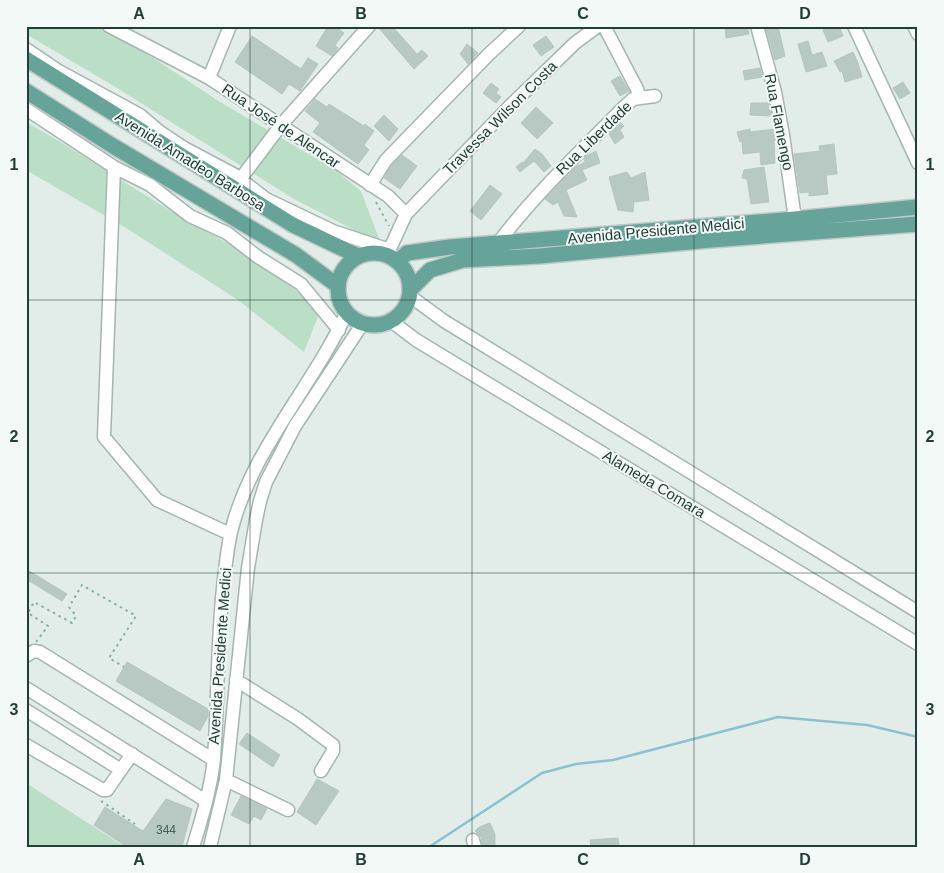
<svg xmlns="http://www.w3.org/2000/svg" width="944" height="873" font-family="Helvetica,sans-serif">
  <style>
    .green { fill: #bbdec7 }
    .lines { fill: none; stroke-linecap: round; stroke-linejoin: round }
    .stream { stroke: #8ac2d3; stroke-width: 2.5 }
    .building { fill: #b8c8c2; stroke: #b5c7c0 }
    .minor-casing { stroke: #a5b5b1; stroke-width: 15 }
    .major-casing { stroke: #c1c9c8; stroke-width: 18 }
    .path { stroke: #82b1a5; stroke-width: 2; stroke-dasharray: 2.5 4; stroke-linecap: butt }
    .minor { stroke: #fff; stroke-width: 12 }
    .major { stroke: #66a398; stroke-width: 15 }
    .grid { fill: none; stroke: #223e39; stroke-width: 1; stroke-opacity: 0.55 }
    .labels { text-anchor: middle; stroke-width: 4; stroke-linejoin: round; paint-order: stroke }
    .number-label { font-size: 12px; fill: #48605b }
    .street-label { font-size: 15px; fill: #223e39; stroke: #f3f9f7 }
    .neatline { fill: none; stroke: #223e39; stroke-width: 2 }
    .grid-label { font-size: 16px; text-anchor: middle; font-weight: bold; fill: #223e39 }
  </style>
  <rect width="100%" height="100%" fill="#e2ede9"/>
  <!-- green -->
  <path class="green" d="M26 26H100L155 59 220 102 334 169 361 191 381 244 294 199 117 88 26 34Z
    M26 122C74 149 119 179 166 208 218 239 279 266 319 314L304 352 238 300 126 228 26 170Z
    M26 783 125 847H26Z"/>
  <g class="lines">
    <!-- stream -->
    <path class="stream" d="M429 847 542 773 576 764 613 760 778 717 867 725 918 737"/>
  </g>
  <!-- building -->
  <path class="building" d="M328 26H343L340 30 344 33 335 45 338 48 332 56 316 46Z
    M377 26H392L417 54 422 50 428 56 414 69Z
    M734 26H747L749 34 726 38 725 28Z
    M771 26H778L785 56 775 60 766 28Z
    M832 26H839L843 36 828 42 823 30Z
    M252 36 301 69 308 58 318 64 300 91 289 84 282 94 235 62Z
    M546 36 554 47 541 56 533 45Z
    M808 41 812 55 822 52 827 66 806 72 798 44Z
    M467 44 478 53 468 64 460 54Z
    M853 52 858 63 862 77 845 82 842 71 840 72 834 61Z
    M760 68 762 77 745 80 743 71Z
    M620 76 629 91 620 96 611 81Z
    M903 82 910 93 900 99 893 88Z
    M491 83 499 89 496 93 501 97 496 103 483 93Z
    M315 99 327 107 329 104 364 126 365 124 374 131 364 145 369 150 358 164 313 132 320 123 305 111Z
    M751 103H769L771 116 750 115Z
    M536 107 553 123 537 139 521 123Z
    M384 115 398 129 389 141 374 126Z
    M620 122 624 126 620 130 624 137 615 144 609 134Z
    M750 129V132L774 129 776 140 774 141 775 163 761 165 760 152 743 154 742 141 740 142 737 132Z
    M834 144 837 174 826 175 828 194 809 196V192L800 193 794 154 820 151 819 146Z
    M535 149 542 154 551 166 544 172 534 161 520 172 516 167 522 162 523 163Z
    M596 151 600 163 582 170 587 180 566 190 577 217 564 216 558 202 553 205 545 199 576 167 585 162 584 159 587 156Z
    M402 155 417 166 400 189 384 178 392 165Z
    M764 167 769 202 751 204 747 179 742 178 744 170Z
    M627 172 631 178 645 172 649 200 634 202 633 212 618 210 609 177Z
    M490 185 502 194 481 220 470 211Z
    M26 569 67 594 62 601 26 579Z
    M127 662 208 709V716L200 731 116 681Z
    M247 733 280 755 273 767 239 744Z
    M317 779 339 791 316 825 297 812Z
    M241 796 267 809 261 820 254 816 249 824 231 815Z
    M166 799 192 809 182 847H127L94 825 105 807 143 831Z
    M490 823 495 834V847H483L481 837 475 831 479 827Z
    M618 838 619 846 591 847 590 840Z"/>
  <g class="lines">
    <!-- minor casing -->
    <g class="minor-casing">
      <path id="minor" d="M109 26 209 78 388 196 406 214 387 255
        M604 26 637 89 640 98
        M757 26 775 92 783 135 795 219
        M854 26 918 163
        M914 26 918 34
        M26 49 57 70 140 115 160 132 184 148 235 175 266 199 333 231 390 250
        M209 78 230 26
        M26 109 114 167 150 185 190 216 227 233 258 257 301 284 339 330
        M114 167 104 437 157 500 230 534
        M236 185 281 125 369 26
        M370 185 386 160 488 55 519 26
        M406 214 510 106 575 43 598 26
        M498 243C535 194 580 152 623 108L633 99 655 96
        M410 296 444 321 918 612
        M391 321 416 340 918 644
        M26 656 34 651 40 652 214 760
        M236 680 298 719 333 745V751L321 771
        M26 688 206 801
        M26 710 121 770
        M26 745 103 790H107L132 754
        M226 780 288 810
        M473 840 475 847
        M193 847C202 818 211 788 214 758 218 702 217 645 223 588 225 570 227 550 231 532 251 450 312 388 347 312
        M210 847 226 780 248 568 256 520 260 501 266 482 295 426 363 323"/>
    </g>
    <!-- major casing -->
    <g class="major-casing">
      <path id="major" d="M26 59 293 225 358 256
        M26 91 113 146 296 255 338 286
        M338 289a36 36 0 1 1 72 0a36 36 0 1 1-72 0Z
        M398 261 407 253 450 247 795 219 918 207
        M411 289 430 270 463 260 540 256 711 240 918 224"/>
    </g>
    <!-- path -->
    <path class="path" d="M376 202 389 226
      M36 642 48 626 28 613 34 602 72 623 76 616 69 607 82 585 136 616 109 658 124 667
      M101 801 135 824"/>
    <!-- minor -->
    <use href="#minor" class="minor"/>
    <!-- major -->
    <use href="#major" class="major"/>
  </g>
  <!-- grid -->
  <path class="grid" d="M250 26V847M472 26V847M694 26V847M26 300H918M26 573H918"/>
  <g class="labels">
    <!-- number labels -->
    <g class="number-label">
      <text x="166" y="834">344</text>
    </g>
    <!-- street labels -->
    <g class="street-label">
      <text transform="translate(500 118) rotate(-45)" y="5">Travessa Wilson Costa</text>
      <text transform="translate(779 122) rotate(79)" y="5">Rua Flamengo</text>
      <text transform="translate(281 126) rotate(34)" y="5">Rua José de Alencar</text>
      <text transform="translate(594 138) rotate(-44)" y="5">Rua Liberdade</text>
      <text transform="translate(190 161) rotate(32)" y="5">Avenida Amadeo Barbosa</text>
      <text transform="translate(656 231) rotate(-5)" y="5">Avenida Presidente Medici</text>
      <text transform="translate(654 484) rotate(31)" y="5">Alameda Comara</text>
      <text transform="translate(220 656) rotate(-86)" y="5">Avenida Presidente Medici</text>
    </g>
  </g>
  <!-- border -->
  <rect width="944" height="873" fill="none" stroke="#f3f9f7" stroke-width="55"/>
  <rect x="28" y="28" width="888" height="818" class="neatline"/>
  <g class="grid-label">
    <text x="139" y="19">A</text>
    <text x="361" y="19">B</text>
    <text x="583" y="19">C</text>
    <text x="805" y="19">D</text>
    <text x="14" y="170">1</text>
    <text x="930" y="170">1</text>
    <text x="14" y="442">2</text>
    <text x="930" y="442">2</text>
    <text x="14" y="715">3</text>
    <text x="930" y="715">3</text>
    <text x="139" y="865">A</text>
    <text x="361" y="865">B</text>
    <text x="583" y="865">C</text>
    <text x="805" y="865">D</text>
  </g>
</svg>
